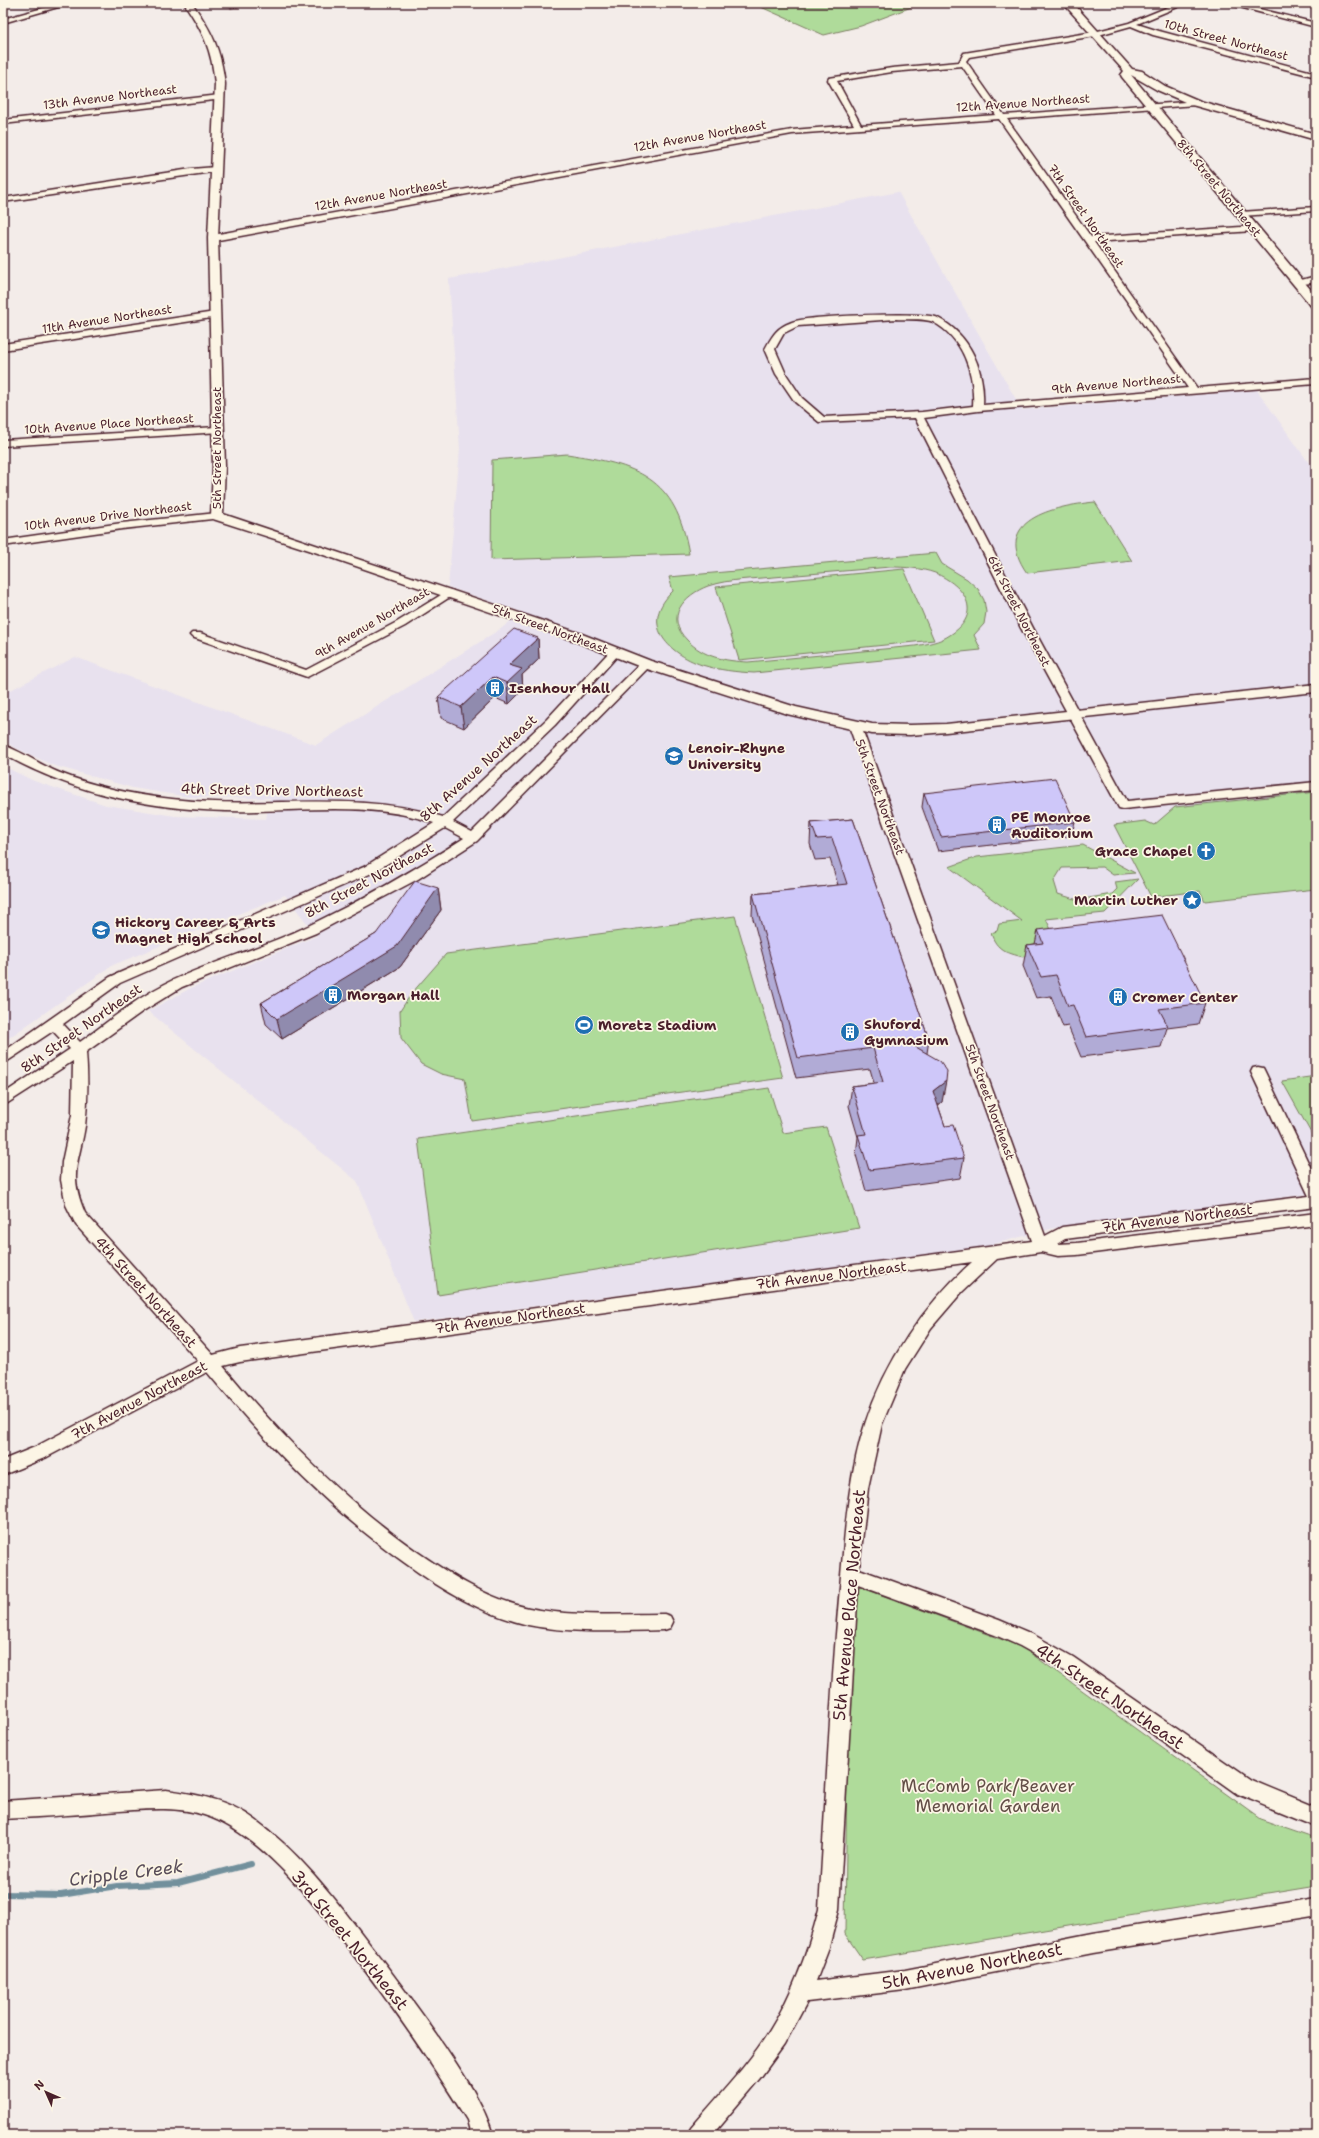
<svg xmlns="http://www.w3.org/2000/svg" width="1319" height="2138" font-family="'Shantell Sans',sans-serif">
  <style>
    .built { fill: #e8e1ee }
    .green { fill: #afdb9a; stroke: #7c7d62; fill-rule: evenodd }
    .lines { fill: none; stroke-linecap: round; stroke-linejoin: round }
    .stream { stroke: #72909c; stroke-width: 6 }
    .minor-casing { stroke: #4a1f2b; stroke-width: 3 }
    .tertiary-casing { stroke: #4a1f2b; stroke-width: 3 }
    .secondary-casing { stroke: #4a1f2b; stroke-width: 3 }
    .minor { fill: #fcf5e5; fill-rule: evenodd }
    .tertiary { fill: #fcf5e5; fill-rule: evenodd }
    .secondary { fill: #fcf5e5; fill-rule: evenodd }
    .wall { fill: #b1abd6; stroke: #4a1f2b }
    .shaded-wall { fill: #908bae; stroke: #4a1f2b }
    .building { fill: #cec7f9; stroke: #4a1f2b }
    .labels { text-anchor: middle; stroke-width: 3.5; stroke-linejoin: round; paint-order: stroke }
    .far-street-label { font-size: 12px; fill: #4a1f2b; stroke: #fcf5e5 }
    .poi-label { font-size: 14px; font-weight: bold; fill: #4a1f2b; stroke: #fcf5e5; text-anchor: start }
    .street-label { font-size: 14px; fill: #4a1f2b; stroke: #fcf5e5 }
    .near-street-label { font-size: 17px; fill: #4a1f2b; stroke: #fcf5e5 }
    .near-park-label { font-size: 17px; fill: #634e47; stroke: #fcf5e5 }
    .near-water-label { font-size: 18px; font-style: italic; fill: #5a4e5a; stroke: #fcf5e5 }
  </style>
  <rect width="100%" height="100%" fill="#f3ece9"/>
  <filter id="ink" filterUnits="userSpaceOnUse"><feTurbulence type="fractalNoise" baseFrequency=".025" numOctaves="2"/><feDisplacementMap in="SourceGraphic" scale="8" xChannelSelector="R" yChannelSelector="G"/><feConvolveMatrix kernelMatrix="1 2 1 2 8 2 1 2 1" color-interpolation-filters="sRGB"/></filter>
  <g filter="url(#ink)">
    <!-- built -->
    <path class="built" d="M898 192 1022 410 1257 390 1316 473V1193L1054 1228 983 1247 414 1322 357 1181 148 1011 191 988 317 936 285 895 113 965 3 1042V766L34 781 106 805 175 816 266 819 270 798 189 797 133 788 52 765 12 746 3 739V694L75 657 316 745 502 628 522 612 448 587 460 449 449 279Z"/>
    <!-- green -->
    <path class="green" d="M752 3H922L861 26 824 35Z
      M567 454C637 465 676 476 689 554L491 560 492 460Z
      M1095 502 1132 561 1027 573C990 520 1054 506 1095 502Z
      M936 553 942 564 967 579 978 589 984 600 986 612 984 624 974 635 981 650 754 673C736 672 719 670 702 665 667 653 639 623 673 591L669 577ZM890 567C905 567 921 568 935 573 965 586 984 613 950 635 940 642 926 644 915 646L748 662C725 661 703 657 687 640 664 617 684 595 708 586 729 579 753 579 774 577 813 574 851 570 890 567Z
      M904 569 934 640 739 660 716 587Z
      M1316 792V836L1312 837 1316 840V889L1205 901 1200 891 1151 897 1114 825 1145 821 1154 825 1175 807Z
      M1083 845 1135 873 1113 875 1102 867 1062 868 1054 881 1058 894 1078 900 1112 894 1117 889 1115 882 1138 879 1105 913 1046 919 1060 948 1037 932 1038 938 1037 947 1023 957C1007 953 996 950 991 933L997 931 999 924 1022 921 949 867 977 857Z
      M735 916 783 1078 472 1121 465 1079 441 1074 421 1064 401 1038 400 1011 411 994 446 954Z
      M1316 1076V1142L1282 1081Z
      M769 1088 783 1133 826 1127 859 1228 438 1295 418 1139Z
      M849 1583 1022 1647 1261 1819 1316 1838V1885L863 1960 845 1934Z"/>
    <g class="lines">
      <!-- stream -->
      <path class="stream" d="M3 1894 61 1895 117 1886 178 1883 251 1864"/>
      <!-- minor casing -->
      <g class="minor-casing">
        <path id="minor" d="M61 3H72L3 23V19Z
          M254 3 231 7 228 5 231 3Z
          M1178 3H1187L1137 24 1159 31 1316 73V77L1153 35 1131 26 1095 36 969 57 966 61 1004 115 1199 101V105H1196L1007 119 1091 237 1256 226 1257 228 1253 231 1094 242 1197 388 1316 378V384L978 411 924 418 1033 628 1127 801 1316 782V790L1123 809 1119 808 1021 628 915 418 819 422 795 402 776 374 765 349C773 335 776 328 792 322 806 316 926 311 938 318 970 335 985 369 983 405L1188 388 999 119 792 134 213 241 209 238 213 235 792 130 854 125 828 80 829 78 892 68 959 62 964 53 1094 32 1129 23ZM962 66 996 115 861 125 837 81 892 72ZM896 319C906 320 924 318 933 322 963 338 975 373 973 406L922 412 824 417 802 398 786 374 775 349 784 333 798 326Z
          M1224 3H1235L1316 23V27Z
          M220 95H223V99L3 124V120Z
          M216 167 220 169 219 171 3 202V198L191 169Z
          M1316 207V211L1241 216 1237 214 1241 212Z
          M1316 276V282L1298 285 1294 282Z
          M215 312 218 313V317L3 350V344Z
          M217 427 222 430 220 432 3 446V440Z
          M217 513 222 516 221 518 122 529 3 546V540L122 523Z
          M449 590 453 591 454 593 453 595 405 626 307 677 192 637 190 635 192 633H200L306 670 397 622Z
          M615 649 619 650 621 652 619 654 555 725 453 822 472 832 642 662 646 661 652 664 477 841 418 879 316 933 182 987 143 1011 86 1052C88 1077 88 1101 85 1126 79 1164 68 1173 85 1213L213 1355 240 1348 1032 1241 849 726 855 722 861 726 1045 1236 1062 1227 1309 1196 1251 1072 1253 1068 1258 1067 1263 1068 1265 1072 1316 1179V1207L1065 1239 1057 1244 1077 1243 1316 1213V1225L1077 1255 1058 1256 1041 1252 997 1259 962 1292 931 1328 905 1369 882 1424 868 1488 859 1569 999 1620 1032 1634 1073 1657 1251 1780 1316 1807V1826L1237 1794 1061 1669 1020 1646 995 1635 858 1585 839 1909 829 1947 816 1981 905 1970 1093 1933 1316 1897V1917L1093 1953 905 1990 807 2002 784 2045 760 2078 712 2135H687L691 2128C718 2096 748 2066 770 2030 793 1993 808 1952 819 1909 826 1802 830 1694 840 1587 845 1532 848 1476 865 1424 885 1362 924 1305 972 1262L341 1348 240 1362 223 1366C282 1437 341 1498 416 1551 451 1575 487 1599 529 1608 573 1617 619 1614 664 1614L670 1616 673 1622 670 1628 664 1630C619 1631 573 1634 528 1625 482 1614 442 1590 405 1563 326 1507 268 1445 207 1372L47 1457 3 1475V1460L35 1447 198 1361 76 1225 66 1205 61 1180 62 1162 72 1115 73 1061 3 1106V1094L70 1049 53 1031 3 1064V1052L110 977 364 867 434 823C377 803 316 810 257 811 169 813 81 798 3 754V745C19 750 42 766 60 773 96 787 134 795 172 799 263 810 354 789 443 817L547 719 611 650ZM445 828 464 838C413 871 362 900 308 926 264 947 217 960 173 980 139 996 109 1021 80 1042L63 1024 120 983 372 873Z
          M166 1790C196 1794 229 1800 254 1819 305 1856 343 1910 382 1960 403 1988 424 2016 444 2045 463 2074 483 2102 493 2135H471L467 2120C431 2062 393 2007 352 1953 316 1907 262 1833 204 1815 173 1805 139 1810 107 1812 72 1815 38 1817 3 1819V1801Z"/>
      </g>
      <!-- tertiary casing -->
      <g class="tertiary-casing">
        <path id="tertiary" d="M184 3H192C212 31 221 50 225 84L218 238 225 466 223 514 582 634 651 661 796 707 872 724 910 725 946 724 1316 684V692L946 732 910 735 872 734 787 714 641 667 572 640 309 550 213 519 211 516 213 466 208 238 215 84C212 50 203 31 184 3Z"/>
      </g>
      <!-- secondary casing -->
      <g class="secondary-casing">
        <path id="secondary" d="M1063 3H1073L1132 69 1142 71 1165 86 1200 101 1316 134V140L1192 105 1157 90 1131 75 1316 296V308L1312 307 1122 77 1121 75 1124 71Z"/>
      </g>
      <!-- minor -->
      <use href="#minor" class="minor"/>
      <!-- tertiary -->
      <use href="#tertiary" class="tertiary"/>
      <!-- secondary -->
      <use href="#secondary" class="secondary"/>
    </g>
    <!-- wall -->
    <path class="wall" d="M538 638 539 659 522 675 523 690 509 704 495 698 464 728 441 718 438 697Z
      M924 793 1075 822 1071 836 938 851 922 807Z
      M853 819 929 1040 927 1053 942 1102 938 1105 945 1126 964 1158 960 1178 866 1191 856 1155 858 1137 849 1106 852 1086 874 1083 870 1069 796 1078 752 915 753 894 838 885 830 859 815 860 810 844 811 823Z
      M438 888 441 910 400 967 282 1039 266 1024 261 1003 376 934Z
      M1038 930 1205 1003 1198 1024 1167 1028 1161 1047 1081 1057 1068 1026 1063 1027 1051 996 1036 998 1023 966 1027 945 1035 944Z"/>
    <!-- shaded-wall -->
    <path class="shaded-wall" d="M538 638 539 659 522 675 523 690 509 704 507 683 509 665Z
      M493 677 495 698 464 728 461 707Z
      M438 888 441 910 400 967 282 1039 277 1019Z
      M946 1081 942 1102 930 1112 933 1091Z"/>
    <!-- building -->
    <path class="building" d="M514 629 538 638 509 665 522 669 507 683 493 677 461 707 438 697Z
      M1055 778 1075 822 941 837 924 793Z
      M853 819 929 1040 909 1043 940 1061 947 1071 946 1081 933 1091 945 1126 953 1125 964 1158 869 1170 858 1135 866 1134 852 1086 883 1082 873 1048 798 1058 753 894 847 884 832 838 817 839 811 823Z
      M415 881 438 888 397 946 277 1019 261 1003 376 934Z
      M1162 915 1205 1003 1159 1009 1168 1026 1086 1037 1073 1005 1068 1006 1056 975 1041 977 1027 945 1043 943 1038 930Z"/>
  </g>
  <!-- icons -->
  <defs>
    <g id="building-disc" transform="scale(1)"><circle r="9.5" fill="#1f6fb2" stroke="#fcf5e5"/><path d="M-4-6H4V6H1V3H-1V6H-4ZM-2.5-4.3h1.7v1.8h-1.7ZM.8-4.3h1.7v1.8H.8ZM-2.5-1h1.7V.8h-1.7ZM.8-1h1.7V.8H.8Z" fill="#fff"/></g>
    <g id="university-disc" transform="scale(1)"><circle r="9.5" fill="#1f6fb2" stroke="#fcf5e5"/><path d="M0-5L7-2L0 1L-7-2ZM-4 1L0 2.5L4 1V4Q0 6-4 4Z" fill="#fff"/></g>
    <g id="church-disc" transform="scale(1)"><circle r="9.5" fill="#1f6fb2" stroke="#fcf5e5"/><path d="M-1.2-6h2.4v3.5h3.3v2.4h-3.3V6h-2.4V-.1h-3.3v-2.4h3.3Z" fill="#fff"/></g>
    <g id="sight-disc" transform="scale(1)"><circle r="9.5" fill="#1f6fb2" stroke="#fcf5e5"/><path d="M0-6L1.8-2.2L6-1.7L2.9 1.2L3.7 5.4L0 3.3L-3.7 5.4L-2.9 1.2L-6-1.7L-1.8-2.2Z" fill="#fff"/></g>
    <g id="school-disc" transform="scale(1)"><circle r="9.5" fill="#1f6fb2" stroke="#fcf5e5"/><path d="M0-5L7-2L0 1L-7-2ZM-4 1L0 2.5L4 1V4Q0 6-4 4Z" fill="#fff"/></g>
    <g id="stadium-disc" transform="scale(1)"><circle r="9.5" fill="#1f6fb2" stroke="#fcf5e5"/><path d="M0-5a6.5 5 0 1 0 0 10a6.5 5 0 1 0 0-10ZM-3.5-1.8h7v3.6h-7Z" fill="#fff"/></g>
  </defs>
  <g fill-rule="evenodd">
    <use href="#building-disc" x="495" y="688"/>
    <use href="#university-disc" x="674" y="756"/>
    <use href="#building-disc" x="997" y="825"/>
    <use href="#church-disc" x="1206" y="851"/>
    <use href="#sight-disc" x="1192" y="900"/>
    <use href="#school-disc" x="101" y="930"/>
    <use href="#building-disc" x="333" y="995"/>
    <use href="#building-disc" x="1118" y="997"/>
    <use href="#stadium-disc" x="584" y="1025"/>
    <use href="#building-disc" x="850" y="1032"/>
  </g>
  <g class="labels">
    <!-- far-street labels -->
    <g class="far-street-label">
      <text transform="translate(1226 40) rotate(15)" y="4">10th Street Northeast</text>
      <text transform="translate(110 97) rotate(-7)" y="4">13th Avenue Northeast</text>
      <text transform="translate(1023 103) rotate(-4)" y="4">12th Avenue Northeast</text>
      <text transform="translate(700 136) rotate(-10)" y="4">12th Avenue Northeast</text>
      <text transform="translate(1219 188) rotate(50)" y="4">8th Street Northeast</text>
      <text transform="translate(381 195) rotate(-10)" y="4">12th Avenue Northeast</text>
      <text transform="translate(1086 216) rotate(55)" y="4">7th Street Northeast</text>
      <text transform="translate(107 319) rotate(-9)" y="4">11th Avenue Northeast</text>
      <text transform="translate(1116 384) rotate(-5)" y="4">9th Avenue Northeast</text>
      <text transform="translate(109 424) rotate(-4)" y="4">10th Avenue Place Northeast</text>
      <text transform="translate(217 448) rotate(-90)" y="4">5th Street Northeast</text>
      <text transform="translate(108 516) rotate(-7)" y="4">10th Avenue Drive Northeast</text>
      <text transform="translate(1019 611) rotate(63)" y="4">6th Street Northeast</text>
      <text transform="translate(372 623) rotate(-30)" y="4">9th Avenue Northeast</text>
      <text transform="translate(550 629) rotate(20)" y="4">5th Street Northeast</text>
      <text transform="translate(880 797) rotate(70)" y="4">5th Street Northeast</text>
      <text transform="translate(990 1102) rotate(70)" y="4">5th Street Northeast</text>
    </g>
    <!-- poi labels -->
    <g class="poi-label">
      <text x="509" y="693">Isenhour Hall</text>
      <text x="688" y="753">Lenoir-Rhyne<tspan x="688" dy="16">University</tspan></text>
      <text x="1011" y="822">PE Monroe<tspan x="1011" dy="16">Auditorium</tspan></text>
      <text x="1192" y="856" text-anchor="end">Grace Chapel</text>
      <text x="1178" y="905" text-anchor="end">Martin Luther</text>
      <text x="115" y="927">Hickory Career &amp; Arts<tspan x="115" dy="16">Magnet High School</tspan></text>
      <text x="347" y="1000">Morgan Hall</text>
      <text x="1132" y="1002">Cromer Center</text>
      <text x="864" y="1029">Shuford<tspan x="864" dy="16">Gymnasium</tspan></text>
      <text x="598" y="1030">Moretz Stadium</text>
    </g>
    <!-- street labels -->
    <g class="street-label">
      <text transform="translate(478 768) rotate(-42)" y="5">8th Avenue Northeast</text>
      <text transform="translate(272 790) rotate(1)" y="5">4th Street Drive Northeast</text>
      <text transform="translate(369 880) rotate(-28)" y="5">8th Street Northeast</text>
      <text transform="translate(81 1028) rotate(-35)" y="5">8th Street Northeast</text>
      <text transform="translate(1177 1218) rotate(-7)" y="5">7th Avenue Northeast</text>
      <text transform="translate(831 1275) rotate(-7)" y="5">7th Avenue Northeast</text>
      <text transform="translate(146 1292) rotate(48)" y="5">4th Street Northeast</text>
      <text transform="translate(510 1318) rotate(-8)" y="5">7th Avenue Northeast</text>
      <text transform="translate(139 1400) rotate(-28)" y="5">7th Avenue Northeast</text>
    </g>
    <!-- near-street labels -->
    <g class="near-street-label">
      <text transform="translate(849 1605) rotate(-85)" y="6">5th Avenue Place Northeast</text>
      <text transform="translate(1110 1696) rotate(34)" y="6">4th Street Northeast</text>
      <text transform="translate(350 1940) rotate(51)" y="6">3rd Street Northeast</text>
      <text transform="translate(972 1966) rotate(-11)" y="6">5th Avenue Northeast</text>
    </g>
    <!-- near-park labels -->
    <g class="near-park-label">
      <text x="988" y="1792">McComb Park/Beaver<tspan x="988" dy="20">Memorial Garden</tspan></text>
    </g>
    <!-- near-water labels -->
    <g class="near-water-label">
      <text transform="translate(126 1873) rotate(-7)" y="6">Cripple Creek</text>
    </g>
  </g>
  <!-- margin -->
  <rect width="1319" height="2138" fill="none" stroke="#fcf5e5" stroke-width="16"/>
  <rect x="8" y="8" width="1303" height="2122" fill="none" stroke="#4a1f2b" stroke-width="1.5" filter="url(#ink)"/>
  <!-- north arrow -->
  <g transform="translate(46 2092) rotate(315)" stroke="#fcf5e5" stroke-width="3" paint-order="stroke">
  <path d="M0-3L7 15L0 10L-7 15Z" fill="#4a1f2b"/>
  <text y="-6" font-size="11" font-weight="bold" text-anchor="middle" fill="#4a1f2b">N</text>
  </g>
</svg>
